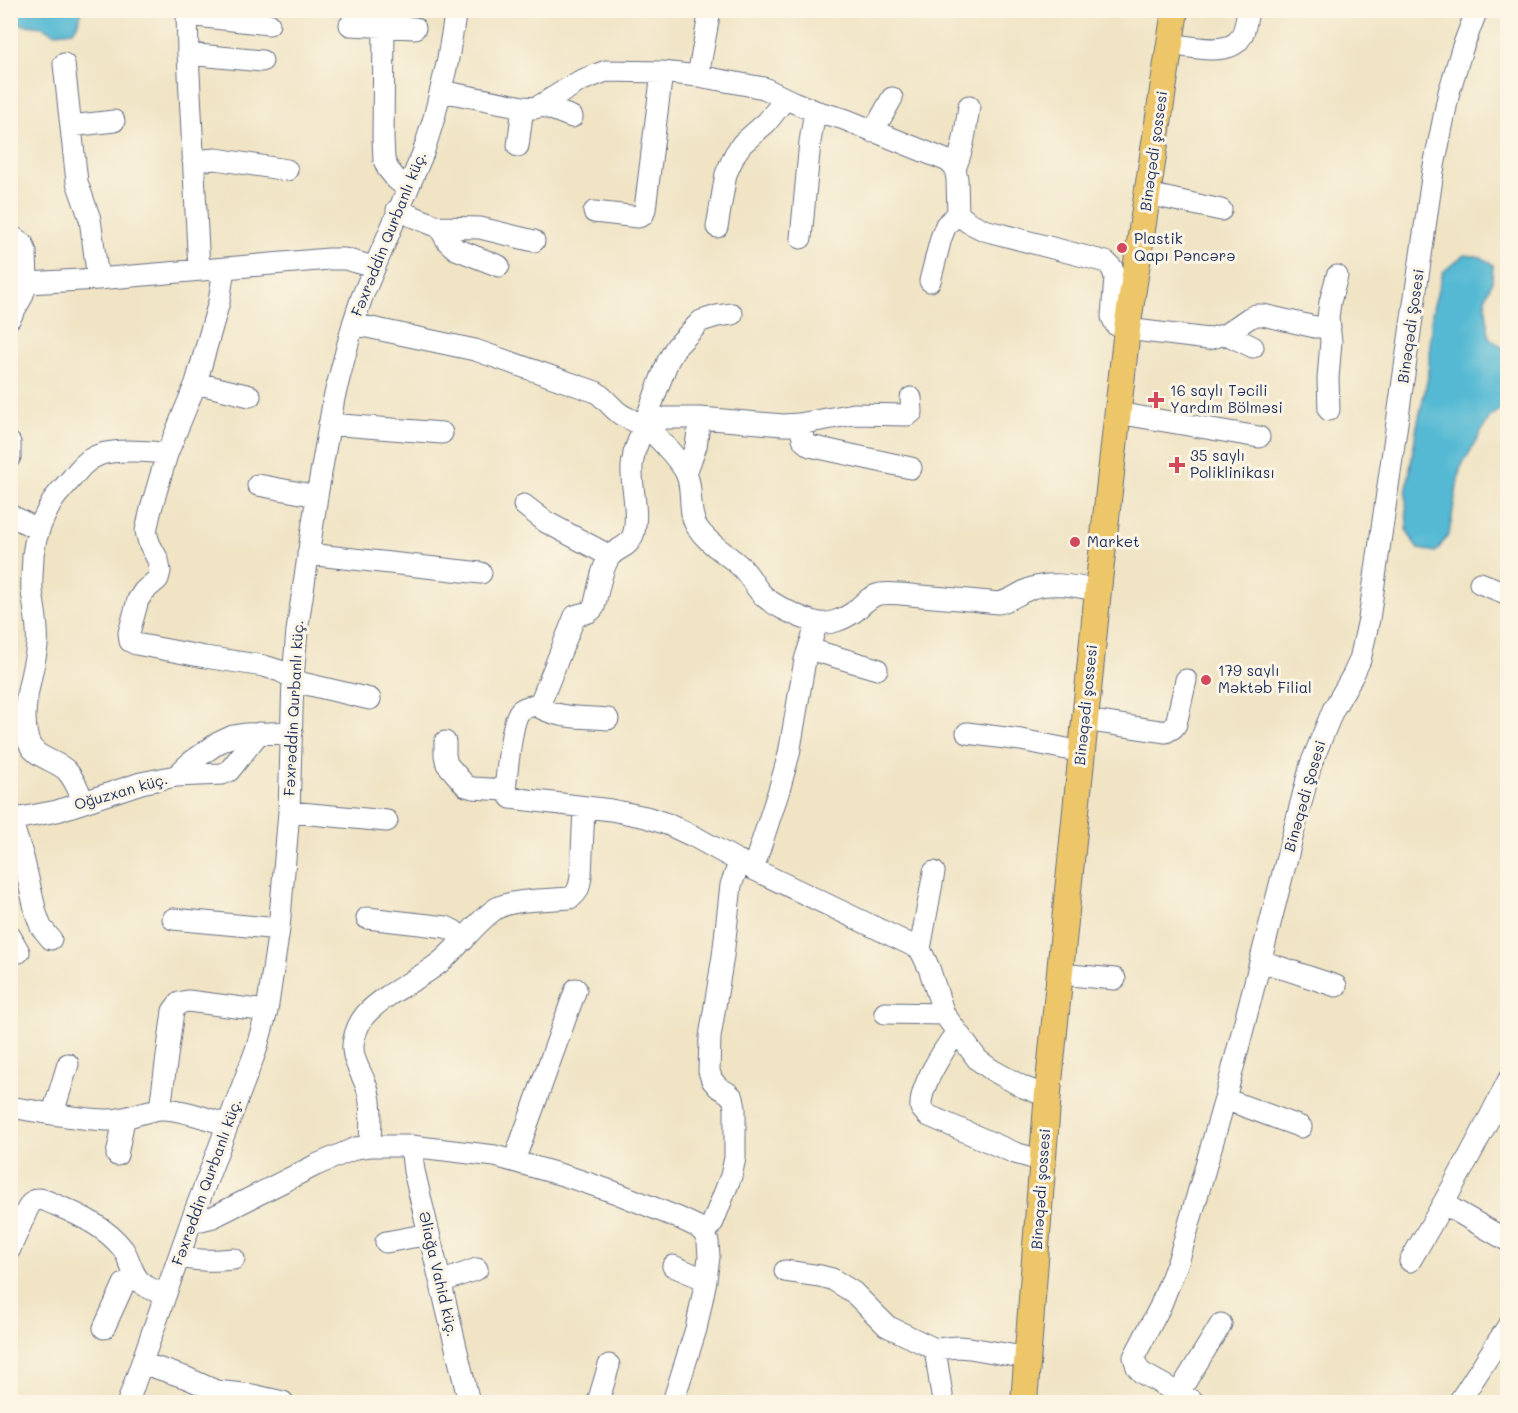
<svg xmlns="http://www.w3.org/2000/svg" width="1518" height="1413" font-family="Mali,sans-serif">
  <style>
    .water { fill: #55b9d3; stroke: #387498; stroke-width: 1.5 }
    .lines { fill: none; stroke-linecap: round; stroke-linejoin: round }
    .minor-casing { stroke: #666e82; stroke-width: 23 }
    .major-casing { stroke: #666e82; stroke-width: 28 }
    .minor { stroke: #fff; stroke-width: 21 }
    .major { stroke: #ecc669; stroke-width: 26 }
    .poi-dot { fill: #d1495b; stroke: #fcf5e5; stroke-width: 2 }
    .labels { text-anchor: middle; stroke-width: 6; stroke-linejoin: round; paint-order: stroke }
    .street-label { font-size: 15px; fill: #1b2f5e; stroke: #fcf5e5 }
    .poi-label { font-size: 15px; fill: #1b2f5e; stroke: #fcf5e5; text-anchor: start }
  </style>
  <rect width="100%" height="100%" fill="#fcf5e5"/>
  <filter id="ink" filterUnits="userSpaceOnUse"><feTurbulence type="fractalNoise" baseFrequency=".0167" numOctaves="2"/><feDisplacementMap in="SourceGraphic" scale="12" xChannelSelector="R" yChannelSelector="G"/><feConvolveMatrix kernelMatrix="1 2 1 2 8 2 1 2 1" color-interpolation-filters="sRGB"/></filter>
  <filter id="wash" filterUnits="userSpaceOnUse"><feTurbulence type="fractalNoise" baseFrequency=".008" numOctaves="4" result="noise"/><feDisplacementMap in="SourceGraphic" scale="24" xChannelSelector="R" yChannelSelector="G"/><feGaussianBlur stdDeviation="1.35" result="paint"/><feColorMatrix in="noise" values="0 0 0 0 0 0 0 0 0 0 0 0 0 0 0 0 0 1.4 0 .05"/><feComposite in="paint" operator="in"/></filter>
  <g filter="url(#wash)">
    <rect width="100%" height="100%" fill="#f0e4c5"/>
    <!-- water -->
    <path class="water" d="M82 11 77 25 73 31 55 33 42 27 11 23V11Z
      M1464 255 1481 257 1493 265 1492 281 1485 299 1489 337 1507 351V405L1490 417 1460 469 1449 534 1436 552 1418 549 1407 531 1406 494 1417 426 1428 377 1432 312 1443 272Z"/>
  </g>
  <g filter="url(#ink)">
    <g class="lines">
      <!-- minor casing -->
      <g class="minor-casing">
        <path id="minor" d="M187 10 188 54 199 270
          M187 15 269 24
          M350 25 415 28
          M384 27 383 138 384 160 388 169 396 179 407 188
          M1170 44C1187 46 1223 55 1237 42 1245 35 1246 21 1248 10
          M188 54 262 61
          M64 64 77 182 90 219 98 279
          M698 76 710 10
          M441 91 523 107 535 108 541 105 580 81 606 71 662 72 698 76 764 88 793 102 815 111 844 119 948 161 955 168 957 179 958 214 968 222 984 230 1106 262 1112 268 1115 277 1112 317 1116 325 1127 329 1208 339 1226 334 1249 318 1256 315H1263L1315 327H1330
          M541 105 572 117
          M71 126 114 121
          M873 132 892 98
          M518 146 523 107
          M193 161 216 159 287 170
          M955 168C964 148 966 127 969 106
          M1148 194 1221 210
          M397 210 439 227 480 228 534 241
          M594 212 638 217 643 215 645 209 662 72
          M439 227 448 242 456 249 499 266
          M717 227 726 174 735 154 742 144 767 122 785 99
          M10 235 23 244 26 252 27 282 22 297 10 318
          M801 238 810 142 815 111
          M224 268 219 302 196 383 167 454 151 509 146 531 149 543 158 560 160 571 158 579 144 591 138 600 129 633 130 641 136 644 205 657 264 666 280 671 302 683 370 699
          M930 281 941 238 946 225 958 214
          M10 284 98 279 329 259H345L374 267
          M732 314 717 316 701 321 676 347 668 361 659 384 634 453C634 457 632 462 632 467 631 489 639 510 634 532 629 550 617 546 609 558 601 569 598 593 594 607 589 615 583 612 575 616L541 701C534 708 526 705 520 711 511 721 507 774 505 790L511 798 611 810 646 817 667 824 695 837 753 869 920 949 929 968 944 1014 978 1060 992 1070 1023 1087 1036 1092H1048
          M353 324 475 350 596 392C605 398 611 407 619 413 627 419 636 421 644 426 654 432 681 462 686 473 694 490 687 511 697 527 708 544 726 553 741 567 749 574 753 584 760 592 769 604 800 618 815 622 828 626 844 619 854 612 862 605 869 596 880 594 893 592 908 595 921 596 947 598 973 600 998 603 1011 601 1020 592 1032 588 1053 581 1077 587 1098 590
          M1226 334 1253 347
          M196 383 250 396
          M1329 410 1328 379 1331 341 1328 318 1330 302 1337 276
          M1117 413 1259 437
          M329 424 442 433
          M799 424 804 441 810 446 911 468
          M644 426 665 418H700L783 425 799 424 854 414 908 415 912 412 911 398
          M10 443V457
          M686 473 696 446 700 418
          M258 485 317 496
          M524 505 546 522 610 556
          M10 515 39 530
          M308 554 481 573
          M1480 583 1508 594
          M809 649 877 669
          M536 705C556 719 584 717 608 719
          M1085 720 1166 732 1173 728 1176 724 1186 680
          M967 733 1021 740 1082 752
          M445 742V755L447 764 466 786 473 788 505 790
          M176 776 222 774 229 771 259 733
          M84 802C79 792 75 779 66 770 55 760 32 757 28 740 19 709 33 676 37 646 39 627 34 609 32 591 31 579 33 566 33 555 35 536 44 515 54 499 59 492 66 485 72 478 79 469 87 459 99 455 115 449 150 451 167 454
          M289 812 387 821
          M10 820 57 811 141 783 176 776 191 762 218 743 233 736 245 734 292 732
          M11 820 23 857 36 913 41 927 51 939
          M753 869 779 790 789 754 805 660 817 623
          M367 918 446 927 454 931 464 940
          M173 919 279 929
          M10 936 19 952
          M920 949 934 872
          M1261 961 1336 986
          M1059 974 1115 979
          M885 1013 944 1014
          M957 1032C944 1049 919 1087 921 1108L927 1115 1015 1153 1029 1157 1043 1159
          M1225 1099 1301 1127
          M10 1107C42 1112 74 1119 106 1120 125 1121 142 1111 160 1109 179 1108 209 1119 227 1125
          M160 1109 173 1011 179 1003 188 1001 267 1011
          M53 1113 68 1064
          M370 1146C370 1128 373 1109 368 1091 363 1073 349 1058 354 1039 356 1030 360 1021 366 1014 388 991 420 980 444 959 461 944 479 919 497 908 515 899 549 900 570 898 579 893 580 884 581 875L584 808
          M411 1146 414 1171 469 1402
          M117 1155 124 1119
          M514 1161 576 989
          M1444 1204 1508 1241
          M192 1219 201 1220 213 1217 316 1165 356 1148 370 1146H411L495 1156 566 1176 614 1192 679 1218 698 1227 705 1234 708 1242 709 1257 706 1280 696 1329 673 1402
          M705 1234 713 1222 731 1176 735 1158V1108L733 1098 728 1093 718 1087 712 1080 709 1071 710 1037 723 956 731 885 740 861
          M386 1242 429 1234
          M10 1249 28 1208C30 1204 34 1200 38 1199 44 1199 51 1203 56 1205 80 1215 107 1228 123 1249 131 1260 131 1276 144 1285 150 1289 158 1292 165 1294
          M179 1257C200 1261 212 1261 234 1259
          M1410 1261C1445 1202 1478 1142 1508 1081
          M673 1266 706 1280
          M785 1271 820 1276 832 1279 853 1292 887 1326 935 1349 958 1347 970 1348 1028 1358
          M441 1282 477 1269
          M104 1328 124 1284 135 1276
          M935 1349 943 1402
          M142 1363 187 1378 216 1391 252 1395 283 1402
          M1178 1394 1221 1324
          M128 1402 192 1219 256 1050 267 1011 279 929 289 812 293 678 297 631 317 496 334 398 353 324 362 297 423 153 434 118 447 64 456 10
          M598 1402 609 1365
          M1194 1402 1142 1373 1137 1367 1134 1357 1160 1307 1179 1259 1225 1099 1311 764 1333 710 1353 675 1360 660 1369 619 1433 171 1449 92 1462 49 1477 10
          M1459 1402 1508 1326"/>
      </g>
      <!-- major casing -->
      <g class="major-casing">
        <path id="major" d="M1024 1402 1048 1092 1098 590 1127 329 1175 10"/>
      </g>
      <!-- minor -->
      <use href="#minor" class="minor"/>
      <!-- major -->
      <use href="#major" class="major"/>
    </g>
  </g>
  <!-- markers -->
  <g class="poi-dot">
    <circle cx="1122" cy="248" r="6"/>
    <path d="M1153 391h6v6h6v6h-6v6h-6v-6h-6v-6h6z"/>
    <path d="M1174 456h6v6h6v6h-6v6h-6v-6h-6v-6h6z"/>
    <circle cx="1075" cy="542" r="6"/>
    <circle cx="1206" cy="680" r="6"/>
  </g>
  <g class="labels">
    <!-- street labels -->
    <g class="street-label">
      <text transform="translate(1154 151) rotate(-82)" y="5">Binəqədi şossesi</text>
      <text transform="translate(389 234) rotate(-68)" y="5">Fəxrəddin Qurbanlı küç.</text>
      <text transform="translate(1411 326) rotate(-82)" y="5">Binəqədi Şosesi</text>
      <text transform="translate(1086 705) rotate(-84)" y="5">Binəqədi şossesi</text>
      <text transform="translate(294 708) rotate(-87)" y="5">Fəxrəddin Qurbanlı küç.</text>
      <text transform="translate(121 792) rotate(-16)" y="5">Oğuzxan küç.</text>
      <text transform="translate(1305 796) rotate(-74)" y="5">Binəqədi Şosesi</text>
      <text transform="translate(207 1182) rotate(-70)" y="5">Fəxrəddin Qurbanlı küç.</text>
      <text transform="translate(1041 1189) rotate(-86)" y="5">Binəqədi şossesi</text>
      <text transform="translate(438 1274) rotate(77)" y="5">Əliağa Vahid küç.</text>
    </g>
    <!-- poi labels -->
    <g class="poi-label">
      <text x="1134" y="244">Plastik<tspan x="1134" dy="17">Qapı Pəncərə</tspan></text>
      <text x="1170" y="396">16 saylı Təcili<tspan x="1170" dy="17">Yardım Bölməsi</tspan></text>
      <text x="1190" y="461">35 saylı<tspan x="1190" dy="17">Poliklinikası</tspan></text>
      <text x="1087" y="547">Market</text>
      <text x="1218" y="676">179 saylı<tspan x="1218" dy="17">Məktəb Filial</tspan></text>
    </g>
  </g>
  <!-- margin -->
  <rect width="1518" height="1413" fill="none" stroke="#fcf5e5" stroke-width="36"/>
</svg>
